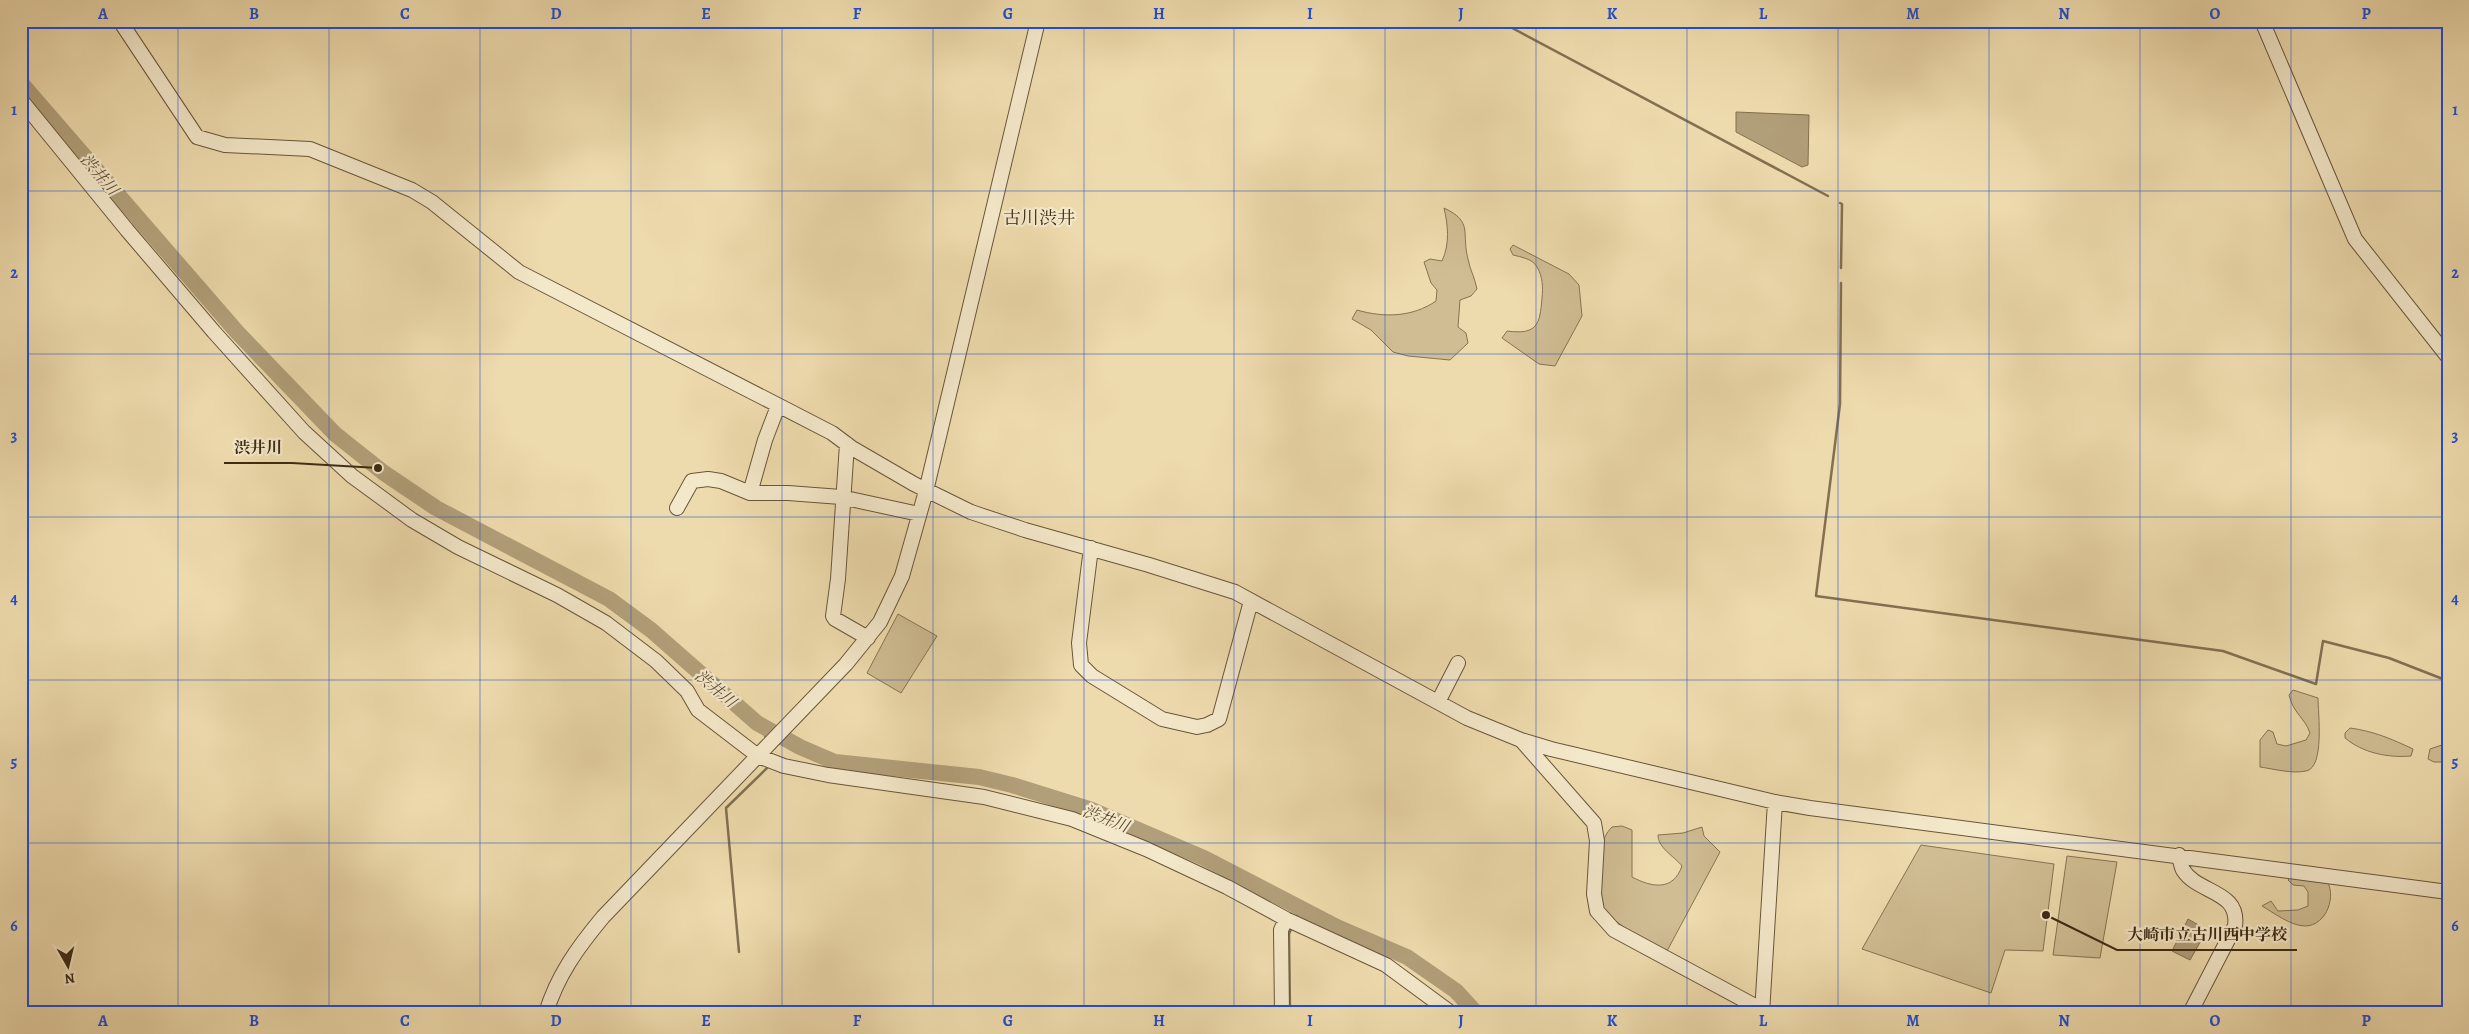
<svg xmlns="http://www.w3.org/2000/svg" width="2469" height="1034" font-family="Alegreya,'Noto Serif JP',serif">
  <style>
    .green { fill: #d0bd93; stroke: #867453 }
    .water { fill: #b19f79; stroke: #827050 }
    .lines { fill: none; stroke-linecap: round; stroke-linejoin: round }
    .stream { stroke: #827050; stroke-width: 2.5 }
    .river { stroke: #b19f79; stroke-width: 16 }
    .minor-casing { stroke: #68563a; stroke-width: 16 }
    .minor { stroke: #f4e8ca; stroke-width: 14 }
    .grid { fill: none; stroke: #1d4ed8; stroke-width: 1; stroke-opacity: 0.55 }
    .labels { text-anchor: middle; stroke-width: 4.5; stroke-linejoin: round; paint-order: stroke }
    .water-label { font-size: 16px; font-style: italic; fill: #5f4d32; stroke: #f4e8ca }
    .quarter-label { font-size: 18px; fill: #3c2a13; stroke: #f4e8ca }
    .leader { fill: none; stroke: #3c2a13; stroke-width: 2 }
    .callout-dot { fill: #3c2a13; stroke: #f4e8ca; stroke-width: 2 }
    .callout-label { font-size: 16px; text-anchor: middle; font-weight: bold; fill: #3c2a13; stroke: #f4e8ca; stroke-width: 4.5; stroke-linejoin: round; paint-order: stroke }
    .neatline { fill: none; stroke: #1d4ed8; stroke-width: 2 }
    .grid-label { font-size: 16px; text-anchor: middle; font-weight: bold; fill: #1d4ed8 }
  </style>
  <rect width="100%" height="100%" fill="#eedbad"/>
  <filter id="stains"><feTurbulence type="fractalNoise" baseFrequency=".004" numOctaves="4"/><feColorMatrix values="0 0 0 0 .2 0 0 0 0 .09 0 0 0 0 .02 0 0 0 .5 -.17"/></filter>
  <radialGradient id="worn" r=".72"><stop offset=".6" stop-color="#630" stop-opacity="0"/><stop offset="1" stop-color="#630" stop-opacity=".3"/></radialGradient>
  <!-- green -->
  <path class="green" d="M1444 208C1474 222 1461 233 1468 259 1470 270 1475 278 1477 289L1471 296 1460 300 1458 327 1466 333 1468 343 1450 360 1408 356 1393 352 1371 330 1352 319 1357 310C1384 318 1413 317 1436 301L1437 290 1431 283 1424 262 1430 259 1442 261C1450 244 1448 225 1444 208Z
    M1513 245 1569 274 1579 285 1582 316 1555 366 1539 364 1502 338 1507 331C1537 335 1540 325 1542 298 1543 288 1543 277 1537 267 1533 259 1521 257 1513 255L1510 249Z
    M898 614 937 636 901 693 867 673Z
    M2293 690 2318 698C2318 712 2325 768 2306 771 2292 774 2274 769 2260 767V740L2268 730 2273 732 2277 744 2286 746 2306 740 2310 733C2305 718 2293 713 2289 695Z
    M2350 728C2373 731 2392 739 2413 749L2411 756C2388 758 2363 753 2345 738V733Z
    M2448 743V762H2434L2428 759 2430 749Z
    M1622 826 1632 830V877C1651 887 1673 892 1682 866 1674 856 1658 848 1658 835L1683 833 1702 827 1704 836 1720 852 1667 951C1648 941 1612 925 1602 905 1597 895 1600 878 1601 867 1602 851 1600 839 1612 827Z
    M1921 845 2054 864 2043 951 2005 950 1991 993 1862 949Z
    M2067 856 2117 862 2100 958 2053 955Z
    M2292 876 2325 878C2338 894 2327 926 2305 926 2291 926 2274 913 2262 906L2271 901 2278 911 2298 910 2308 906V892L2304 886 2293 885 2288 880Z"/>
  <!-- water -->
  <path class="water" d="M1736 112 1809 115 1808 165 1802 167 1736 132Z
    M2188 919 2207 930 2190 960 2172 951Z"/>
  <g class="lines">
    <!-- stream -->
    <path class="stream" d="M1499 21 1828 196
      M1840 203 1842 204 1841 268
      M1841 283 1840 404 1816 596 2223 651 2316 684 2323 641 2389 658 2448 681
      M757 723 767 739
      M1296 918 1300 907
      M739 952 726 808 767 768
      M1290 1013 1289 934 1291 929"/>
    <!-- river -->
    <path class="river" d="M21 83 237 332 335 434 384 473 436 508 609 599 651 630 757 723 800 747 835 762 979 777 1012 785 1092 810 1204 858 1337 927 1407 957 1456 991 1476 1013"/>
    <!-- minor casing -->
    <g class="minor-casing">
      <path id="minor" d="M120 21 197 137 225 145 310 149 412 190 432 202 519 272 832 433 852 448 914 484 971 512 1025 530 1149 565 1235 592 1467 718 1521 740 1551 749 1775 802 1810 808 2448 892
        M2262 21 2355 239 2448 357
        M21 100 127 230 214 332 304 432 352 476 412 520 458 547 557 595 606 623 656 661 687 691 698 710 758 756 784 766 828 775 984 797 1072 819 1146 849 1227 887 1286 919 1281 930 1282 1013
        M847 444 838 579 833 616 835 619 868 638
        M750 493 765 440 778 406
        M677 508 692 481 708 479 721 481 750 493H788L841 497 919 514
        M1091 548 1079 643 1081 665 1092 676 1162 719 1197 727 1207 725 1219 719 1251 601
        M1438 702 1458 663
        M1521 740 1594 823 1597 841 1594 894 1597 911 1614 930 1768 1013
        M2179 855C2180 860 2181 866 2183 870 2198 894 2240 890 2235 926L2190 1013
        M1286 919 1386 965 1451 1013
        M546 1013C557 976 578 947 603 917L846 664 880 622 902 576 926 491 1038 21
        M1762 1013 1775 802"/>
    </g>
    <!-- minor -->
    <use href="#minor" class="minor"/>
  </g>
  <!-- grid -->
  <path class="grid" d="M178 21V1013M329 21V1013M480 21V1013M631 21V1013M782 21V1013M933 21V1013M1084 21V1013M1234 21V1013M1385 21V1013M1536 21V1013M1687 21V1013M1838 21V1013M1989 21V1013M2140 21V1013M2291 21V1013M21 191H2448M21 354H2448M21 517H2448M21 680H2448M21 843H2448"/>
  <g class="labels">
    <!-- water labels -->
    <g class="water-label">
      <text transform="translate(100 174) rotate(49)" y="6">渋井川</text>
      <text transform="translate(716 688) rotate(40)" y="6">渋井川</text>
      <text transform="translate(1106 818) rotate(21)" y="6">渋井川</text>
    </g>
    <!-- quarter labels -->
    <g class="quarter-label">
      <text x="1039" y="224">古川渋井</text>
    </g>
  </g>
  <!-- callouts -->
  <path class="leader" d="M378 468L292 463H224M2046 915L2117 950H2297"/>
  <g class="callout-dot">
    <circle cx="378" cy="468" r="5"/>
    <circle cx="2046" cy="915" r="5"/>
  </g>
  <g class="callout-label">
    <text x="258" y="453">渋井川</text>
    <text x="2207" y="940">大崎市立古川西中学校</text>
  </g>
  <!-- margin -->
  <rect width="2469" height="1034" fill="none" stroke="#eedbad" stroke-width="55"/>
  <!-- north arrow -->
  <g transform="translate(68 966) rotate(172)" stroke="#f4e8ca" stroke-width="4" paint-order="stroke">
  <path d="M0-4L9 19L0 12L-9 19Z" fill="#3c2a13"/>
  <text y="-8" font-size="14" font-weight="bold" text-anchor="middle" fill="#3c2a13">N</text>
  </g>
  <rect x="28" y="28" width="2414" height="978" class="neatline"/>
  <g class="grid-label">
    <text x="103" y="19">A</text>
    <text x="254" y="19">B</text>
    <text x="405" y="19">C</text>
    <text x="556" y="19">D</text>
    <text x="706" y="19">E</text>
    <text x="857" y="19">F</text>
    <text x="1008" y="19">G</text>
    <text x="1159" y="19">H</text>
    <text x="1310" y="19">I</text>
    <text x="1461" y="19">J</text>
    <text x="1612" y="19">K</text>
    <text x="1763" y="19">L</text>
    <text x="1913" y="19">M</text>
    <text x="2064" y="19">N</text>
    <text x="2215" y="19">O</text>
    <text x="2366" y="19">P</text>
    <text x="14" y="115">1</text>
    <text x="2455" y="115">1</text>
    <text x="14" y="278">2</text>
    <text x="2455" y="278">2</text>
    <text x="14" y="441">3</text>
    <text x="2455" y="441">3</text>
    <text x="14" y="604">4</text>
    <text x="2455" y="604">4</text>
    <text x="14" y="767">5</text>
    <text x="2455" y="767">5</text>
    <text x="14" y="931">6</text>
    <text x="2455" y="931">6</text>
    <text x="103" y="1026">A</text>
    <text x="254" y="1026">B</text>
    <text x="405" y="1026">C</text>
    <text x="556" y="1026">D</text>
    <text x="706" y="1026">E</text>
    <text x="857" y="1026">F</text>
    <text x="1008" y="1026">G</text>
    <text x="1159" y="1026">H</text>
    <text x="1310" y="1026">I</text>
    <text x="1461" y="1026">J</text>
    <text x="1612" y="1026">K</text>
    <text x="1763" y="1026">L</text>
    <text x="1913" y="1026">M</text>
    <text x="2064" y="1026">N</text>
    <text x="2215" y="1026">O</text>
    <text x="2366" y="1026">P</text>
  </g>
  <rect width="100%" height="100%" filter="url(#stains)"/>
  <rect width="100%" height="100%" fill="url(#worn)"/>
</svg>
